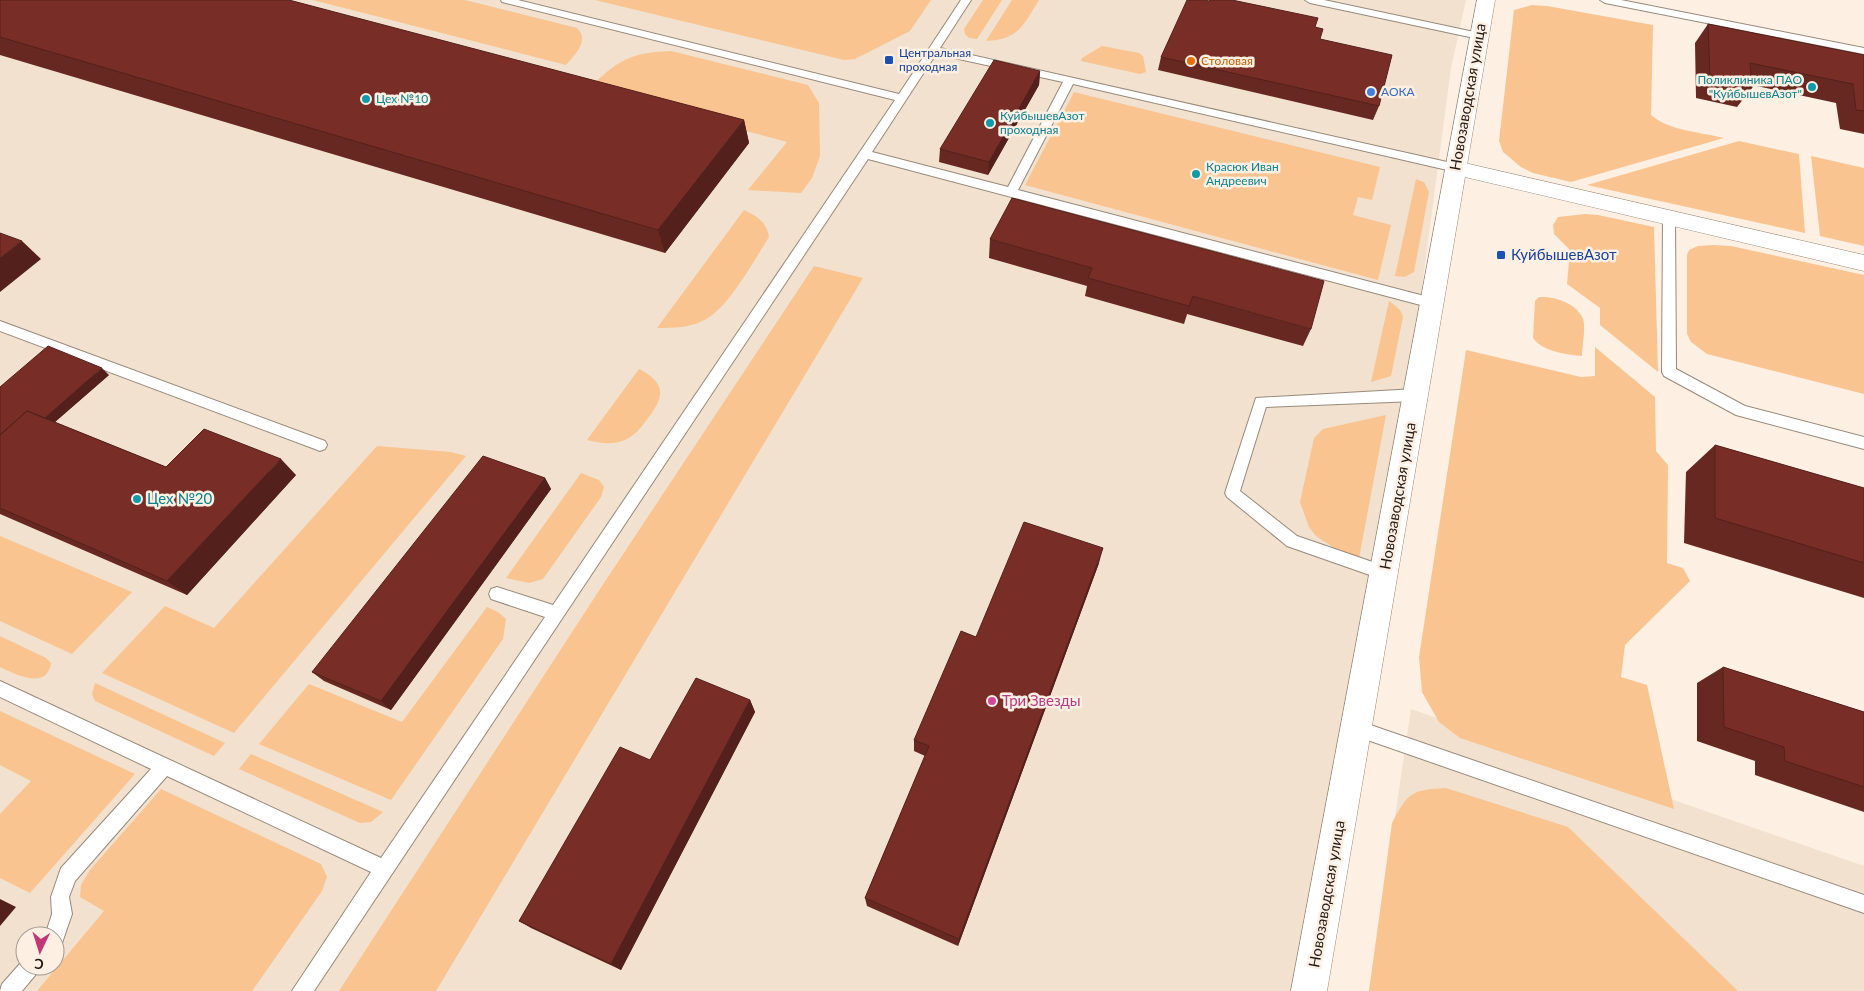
<svg xmlns="http://www.w3.org/2000/svg" width="1864" height="991" font-family="Lato,sans-serif">
  <style>
    .industrial { fill: #f1e1ce; fill-rule: evenodd }
    .green { fill: #f9c490 }
    .lines { fill: none; stroke-linecap: round; stroke-linejoin: round }
    .lane-casing { stroke: #98897a; stroke-width: 2 }
    .street-casing { stroke: #98897a; stroke-width: 1 }
    .primary-casing { stroke: #98897a; stroke-width: 1 }
    .lane { fill: #fff; fill-rule: evenodd }
    .street { fill: #fff; fill-rule: evenodd }
    .primary { fill: #fff; fill-rule: evenodd }
    .wall { fill: #672822 }
    .shaded-wall { fill: #54201b }
    .building { fill: #782e27; stroke: #54201b }
    .transit-dot { fill: #1a4fb4; stroke: #fdefe2; stroke-width: 2 }
    .food-dot { fill: #e8710a; stroke: #fdefe2; stroke-width: 2 }
    .culture-dot { fill: #0f9aa8; stroke: #fdefe2; stroke-width: 2 }
    .shop-dot { fill: #3f7fe0; stroke: #fdefe2; stroke-width: 2 }
    .hotel-dot { fill: #d1479c; stroke: #fdefe2; stroke-width: 2 }
    .labels { text-anchor: middle; stroke-width: 5; stroke-linejoin: round; paint-order: stroke }
    .far-transit-label { font-size: 12px; fill: #164399; stroke: #fdefe2; text-anchor: start }
    .far-food-label { font-size: 12px; fill: #c56008; stroke: #fdefe2; text-anchor: start }
    .far-culture-label { font-size: 12px; fill: #0d838f; stroke: #fdefe2; text-anchor: start }
    .far-shop-label { font-size: 12px; fill: #366cbe; stroke: #fdefe2; text-anchor: start }
    .street-label { font-size: 15px; fill: #1f1914; stroke: #fdefe2 }
    .transit-label { font-size: 15px; fill: #164399; stroke: #fdefe2; text-anchor: start }
    .culture-label { font-size: 15px; fill: #0d838f; stroke: #fdefe2; text-anchor: start }
    .hotel-label { font-size: 15px; fill: #b23c85; stroke: #fdefe2; text-anchor: start }
  </style>
  <rect width="100%" height="100%" fill="#fdefe2"/>
  <!-- industrial -->
  <path class="industrial" d="M0 0H1466L1451 68 1384 573 1310 991H0ZM25 936H55V966H25Z
    M1411 709 1864 866V991H1369Z"/>
  <!-- green -->
  <path class="green" d="M313 0H465L577 28C590 40 575 55 566 65Z
    M595 0H931L910 31 855 59 844 60Z
    M983 0H1002L977 39 969 38 965 34 964 29Z
    M1012 0H1039C1023 25 1019 40 986 41Z
    M1532 5 1547 6 1653 25 1651 115C1669 131 1701 132 1724 138L1571 182 1533 173 1521 167 1503 152 1499 141 1514 10Z
    M1102 46 1139 53 1143 56 1146 72 1140 74 1081 61 1082 58Z
    M671 51 808 85 819 103 820 156 812 178 801 193 748 190 787 142 588 89C619 60 628 53 671 51Z
    M1074 92 1380 167 1372 200 1358 197 1353 215 1391 225 1378 280 1025 185Z
    M1739 141 1799 154 1805 233 1587 185Z
    M1811 156 1864 168V246L1820 236Z
    M1416 179 1424 182 1429 192 1414 272 1405 277 1395 276Z
    M744 210C757 216 767 222 769 237 755 259 728 308 706 319 691 328 674 328 657 328Z
    M1585 214 1598 215 1654 227 1658 372 1600 325V308L1567 284 1570 250 1554 234 1553 225 1558 217Z
    M1713 245 1731 246 1864 275V394L1707 354 1691 342 1687 334V255L1689 250 1698 246Z
    M814 266 863 278 436 991H339L602 586Z
    M1539 297C1554 296 1577 303 1583 319 1586 329 1582 345 1582 356 1567 355 1542 351 1533 338L1535 301Z
    M1389 301C1396 306 1401 309 1403 317L1391 376 1371 382Z
    M1595 347 1655 397 1656 451 1668 465 1667 563 1683 568 1690 581 1625 645 1621 677 1647 685 1674 809 1460 738 1439 722 1422 692 1419 657 1466 350 1581 377 1595 376Z
    M639 369C666 383 665 396 648 418 641 428 634 437 622 441 611 445 599 443 587 440Z
    M1386 415 1359 558 1339 551 1316 536 1309 527 1300 502 1314 438 1323 429Z
    M377 446 451 452 466 456 234 733 102 673 165 606 214 628Z
    M581 473 599 480 604 487 601 497 543 579 529 583 506 578Z
    M0 536 132 592 72 654 0 621Z
    M487 607 498 612 506 619 503 639 391 800 259 744 309 684 402 722Z
    M0 636 46 658 51 663C47 691 15 674 0 667Z
    M95 683 225 743 214 756 95 701 92 694Z
    M0 711 135 774 30 893 0 878V814L31 781 0 765Z
    M251 754 383 812 371 822 360 823 239 769Z
    M1446 788 1568 827 1738 991H1369L1392 823C1408 792 1412 790 1446 788Z
    M161 789 321 864 327 877 322 891 252 991H37L104 911 80 897 81 885 90 870Z"/>
  <g class="lines">
    <!-- lane casing -->
    <g class="lane-casing">
      <path id="lane" d="M501 0H518L899 94 961 0H971L940 48 1456 164 1462 168 1456 172 1073 84 1018 190 1432 298 1437 300 1439 303 1437 306 1432 308 868 159 314 991H292L371 872 167 776 75 881 69 897 72 914 62 943 55 946V936H45L52 914 51 897 61 868 151 769 0 697V681L381 858 545 617 491 599 489 594 491 589 497 587 553 605 895 100 502 2ZM936 54 1063 82 1008 187 872 152Z
        M1305 0H1324L1479 33 1484 36 1479 39 1310 3Z
        M1600 0H1621L1864 48V54L1605 3Z
        M1669 215 1675 219 1676 369 1745 406 1864 437V449L1736 415 1664 376 1662 372 1663 219Z
        M0 321 325 441 327 445 325 449 320 451 315 449 0 331Z
        M1416 389 1421 391 1423 395 1421 399 1416 401 1266 407 1240 491 1297 536 1390 568 1392 573 1390 578 1384 580 1287 546 1227 497 1225 493 1256 398Z
        M1356 720 1864 895V913L1356 736 1350 734 1347 728 1350 722Z
        M25 958V966H40L37 973 22 991H0L2 984Z"/>
    </g>
    <!-- street casing -->
    <g class="street-casing">
      <path id="street" d="M1456 161 1864 255V271L1448 173 1445 168 1448 163Z"/>
    </g>
    <!-- primary casing -->
    <g class="primary-casing">
      <path id="primary" d="M1477 0H1495L1327 991H1291Z"/>
    </g>
    <!-- lane -->
    <use href="#lane" class="lane"/>
    <!-- street -->
    <use href="#street" class="street"/>
    <!-- primary -->
    <use href="#primary" class="primary"/>
  </g>
  <!-- wall -->
  <path class="wall" d="M0 0 744 120 749 143 665 253 0 55Z
    M1708 24 1864 55V134L1840 129 1836 103 1752 85V88L1737 107 1696 98 1695 43Z
    M1315 27 1320 39 1379 106 1373 120 1158 70 1161 57Z
    M1040 71 1039 85 988 175 939 162 940 149Z
    M990 239 1311 329 1303 346 1187 314 1184 324 1085 296 1087 286 989 258Z
    M109 375 55 422 166 467 296 475 187 595 0 514V387Z
    M1715 445 1864 488V598L1684 543 1686 472Z
    M545 478 551 489 391 710 324 681 312 672Z
    M1099 563 958 946 867 906 865 898 925 756 914 751V740L976 637Z
    M1723 667 1864 712V812L1755 775V761L1697 741V683Z
    M750 700 755 712 621 970 531 928 519 921 650 760Z"/>
  <!-- shaded-wall -->
  <path class="shaded-wall" d="M1040 71 1039 85 988 175 989 162Z
    M744 120 749 143 665 253 658 230Z
    M22 241 41 259 0 292V258Z
    M1193 296 1187 314 1184 324 1189 306Z
    M102 368 109 375 48 428 41 422Z
    M281 459 296 475 187 595 167 581Z
    M545 478 551 489 391 710 381 701Z
    M1103 548 1099 563 958 946 959 939Z
    M750 700 755 712 621 970 611 964Z
    M0 899 16 907 0 926Z"/>
  <!-- building -->
  <path class="building" d="M0 0H289L744 120 658 230 0 37Z
    M1187 0H1204L1209 1 1210 0H1232L1318 18 1315 27 1323 29 1320 39 1392 55 1379 106 1161 57Z
    M1708 24 1864 55V111L1856 110 1853 84 1750 63 1752 88 1710 79Z
    M994 60 1040 71 989 162 940 149Z
    M1012 198 1324 281 1311 329 1193 296 1189 306 1088 278 1092 268 990 239Z
    M0 233 22 241 0 258Z
    M48 346 102 368 45 418 27 411 0 435V387Z
    M27 411 166 467 204 429 281 459 167 581 0 508V435Z
    M1715 445 1864 488V563L1715 518Z
    M483 456 545 478 381 701 312 672Z
    M1024 522 1103 548 959 939 865 898 929 746 914 740 961 631 976 637Z
    M1723 667 1864 712V787L1785 761 1784 747 1724 727Z
    M696 678 750 700 611 964 519 921 620 747 650 760Z"/>
  <!-- markers -->
  <g class="transit-dot">
    <rect x="884" y="55" width="10" height="10" rx="2.5"/>
    <rect x="1496" y="250" width="10" height="10" rx="2.5"/>
  </g>
  <circle class="food-dot" cx="1191" cy="61" r="5"/>
  <g class="culture-dot">
    <circle cx="1812" cy="87" r="5"/>
    <circle cx="366" cy="99" r="5"/>
    <circle cx="990" cy="123" r="5"/>
    <circle cx="1196" cy="174" r="5"/>
    <circle cx="137" cy="499" r="5"/>
  </g>
  <circle class="shop-dot" cx="1371" cy="92" r="5"/>
  <circle class="hotel-dot" cx="992" cy="701" r="5"/>
  <g class="labels">
    <!-- far-transit labels -->
    <g class="far-transit-label">
      <text x="899" y="57">Центральная<tspan x="899" dy="14">проходная</tspan></text>
    </g>
    <!-- far-food labels -->
    <g class="far-food-label">
      <text x="1201" y="65">Столовая</text>
    </g>
    <!-- far-culture labels -->
    <g class="far-culture-label">
      <text x="1802" y="84" text-anchor="end">Поликлиника ПАО<tspan x="1802" dy="14">"КуйбышевАзот"</tspan></text>
      <text x="376" y="103">Цех №10</text>
      <text x="1000" y="120">КуйбышевАзот<tspan x="1000" dy="14">проходная</tspan></text>
      <text x="1206" y="171">Красюк Иван<tspan x="1206" dy="14">Андреевич</tspan></text>
    </g>
    <!-- far-shop labels -->
    <g class="far-shop-label">
      <text x="1381" y="96">АОКА</text>
    </g>
    <!-- street labels -->
    <g class="street-label">
      <text transform="translate(1468 97) rotate(-80)" y="5">Новозаводская улица</text>
      <text transform="translate(1398 496) rotate(-80)" y="5">Новозаводская улица</text>
      <text transform="translate(1327 894) rotate(-80)" y="5">Новозаводская улица</text>
    </g>
    <!-- transit labels -->
    <g class="transit-label">
      <text x="1511" y="260">КуйбышевАзот</text>
    </g>
    <!-- culture labels -->
    <g class="culture-label">
      <text x="147" y="504">Цех №20</text>
    </g>
    <!-- hotel labels -->
    <g class="hotel-label">
      <text x="1002" y="706">Три Звезды</text>
    </g>
  </g>
  <!-- north arrow -->
  <g transform="translate(40 951) rotate(184)"><circle r="24" fill="#fdefe2" stroke="#a49990"/>
  <path d="M0-4L9 19L0 12L-9 19Z" fill="#c03977"/>
  <text y="-8" font-size="14" font-weight="bold" text-anchor="middle" fill="#1f1914">С</text>
  </g>
</svg>
